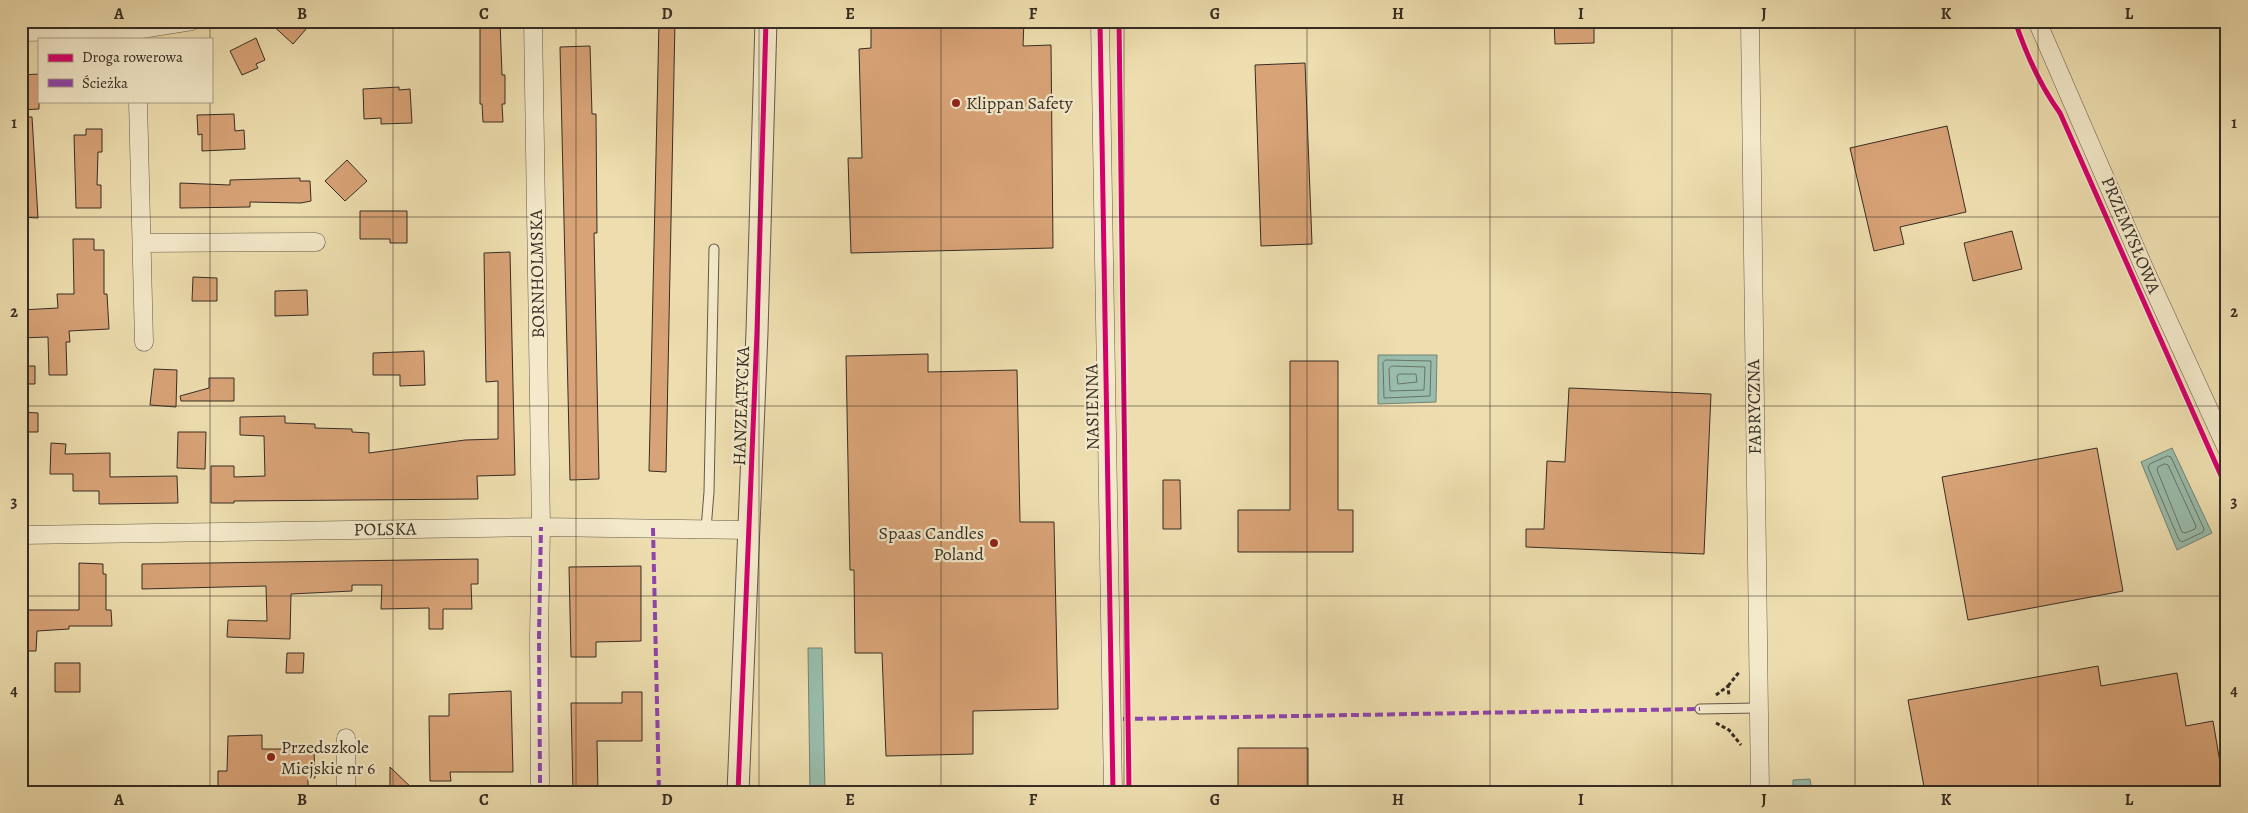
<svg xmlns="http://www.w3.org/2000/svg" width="2248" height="813" font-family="Alegreya,serif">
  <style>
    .water { fill: #99bcab; stroke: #718375 }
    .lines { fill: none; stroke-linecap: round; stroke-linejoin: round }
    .shore { stroke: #687468; stroke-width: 1 }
    .building { fill: #d8a377; stroke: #362d24 }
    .service-casing { stroke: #645947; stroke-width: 11 }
    .minor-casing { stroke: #645947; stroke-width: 19 }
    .tertiary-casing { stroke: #645947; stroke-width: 23 }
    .path { stroke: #362d24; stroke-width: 3; stroke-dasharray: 4 2.5; stroke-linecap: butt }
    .service { stroke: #f4eacb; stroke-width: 9 }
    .minor { stroke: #f4eacb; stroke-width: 18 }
    .tertiary { stroke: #f4eacb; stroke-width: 21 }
    .quiet { stroke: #8e44ad; stroke-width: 4; stroke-dasharray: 8 4; stroke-linecap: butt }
    .cycleway-casing { stroke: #f4eacb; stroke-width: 8 }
    .cycleway { stroke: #d6006c; stroke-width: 5 }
    .grid { fill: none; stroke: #362d24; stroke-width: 1; stroke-opacity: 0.55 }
    .poi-dot { fill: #8f2418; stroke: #f4eacb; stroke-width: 2 }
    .labels { text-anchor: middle; stroke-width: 4.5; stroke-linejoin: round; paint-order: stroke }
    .poi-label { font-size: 18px; fill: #362d24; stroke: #f4eacb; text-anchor: start }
    .street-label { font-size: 18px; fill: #362d24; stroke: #f4eacb }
    .neatline { fill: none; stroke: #362d24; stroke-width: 2 }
    .grid-label { font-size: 16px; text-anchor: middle; font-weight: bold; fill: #362d24 }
  </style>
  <rect width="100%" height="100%" fill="#eedeaf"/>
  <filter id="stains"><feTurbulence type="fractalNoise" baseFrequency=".004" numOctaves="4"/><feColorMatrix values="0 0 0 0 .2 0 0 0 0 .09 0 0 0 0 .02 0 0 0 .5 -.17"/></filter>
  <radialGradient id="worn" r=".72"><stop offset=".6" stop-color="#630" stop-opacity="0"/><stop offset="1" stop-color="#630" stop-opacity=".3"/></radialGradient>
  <!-- water -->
  <path class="water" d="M1378 355H1437L1436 402 1378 404Z
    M2172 448 2212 533 2177 550 2141 462Z
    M808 648H822L825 792H810Z
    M1810 779 1812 792H1793V780Z"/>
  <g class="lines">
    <!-- shore -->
    <path class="shore" d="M1386 360 1431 361 1430 396 1384 398 1383 363Z
      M1392 366 1425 367 1424 390 1390 391 1389 369Z
      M1400 374H1416L1417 382 1398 384 1397 376Z
      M2168 456 2171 457 2204 529 2203 532 2182 542 2179 540 2148 467 2150 464Z
      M2165 464 2168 465 2196 526 2195 529 2185 533 2182 532 2157 470 2158 467Z"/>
  </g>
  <!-- building -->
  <path class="building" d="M268 21H313L293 44Z
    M480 21H500L502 75H505V104H502L503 122H483L482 104H480Z
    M659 21H675L666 472 649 471Z
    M871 21H1024L1023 46 1051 45 1053 248 851 253 848 158H862L859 49 871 48Z
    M1554 21H1594V43L1555 44Z
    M256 38 265 60 256 64 258 68 242 75 230 51Z
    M590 46 592 114H596L597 233H594L599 479 570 480 560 47Z
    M1305 63 1312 244 1261 246 1255 65Z
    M39 74V109L21 110V75Z
    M399 87V90L410 89 412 123 381 124V118L364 119 363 89Z
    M234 114 235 131 244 130 245 149 202 151V134L198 135 197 115Z
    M21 117H32L38 218 21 217Z
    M1947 126 1966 212 1900 227 1904 244 1874 251 1850 148Z
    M86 129H102V152H98L97 185H101V208H76L74 135H86Z
    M347 160 367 181 345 201 325 181Z
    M300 178V181H310L311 201 301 203 250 202V207L180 208V183L230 185V180Z
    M360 211H407V243H390V239H360Z
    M2012 231 2022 269 1973 281 1964 243Z
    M73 239H94V250H104V294H107L109 329 69 331 70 342H66L67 375H49L48 337 21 338V310L58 308 57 294H74Z
    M510 252 515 475 477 476 478 499 234 501V503H211V466H234V477L265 476 264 436 240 435V417L285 416V423L315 424V428L352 429V432L369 433V453L465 440 498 439V381L486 382 484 253Z
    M193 277 217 278V301H192Z
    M307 290 308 315 275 316V291Z
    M424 351 425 385 400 386V375H373V353Z
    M928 354V372L1017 370 1020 522H1054L1058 709 973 711V754L886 756 882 653H855L854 570H850L846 356Z
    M1290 361H1338V510H1353V552H1238V510H1290Z
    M21 366H35V384H21Z
    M154 369 177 370 176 407 150 405Z
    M209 378H234V401H181L180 396 209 388Z
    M1569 388 1711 394 1704 554 1526 547V529H1544L1547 461 1565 462Z
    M21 412 38 413V432H21Z
    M178 432H206L205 469 177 468Z
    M51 443 66 444 65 454 110 453V477L177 476 178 503 99 504V491H73V474H50Z
    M2097 448 2123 591 1968 620 1942 477Z
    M1163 480H1180L1181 529H1163Z
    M478 559V584H471L472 609H443V629H429V608L381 609 382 585H352V591L291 594 290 639 227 637 228 620 267 621 266 586 142 589V564Z
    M79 563 103 564V574H106V610H111L112 626H69V629L37 631 36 651H21V610H79Z
    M641 566V641L596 642V657H571L569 567Z
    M287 653H304L303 673H286Z
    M55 663H80V692H55Z
    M2098 666 2101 686 2177 673 2186 726 2213 721 2225 792H1925L1908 700Z
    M511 691 513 772H450L451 781H430L429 716H449V694Z
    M622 692H642V741H597L598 792H573L571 703H622Z
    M262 735V749H314L315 778H308V792H218V771H227L228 736Z
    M1238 748H1308V792H1238Z
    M390 767 416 792H390Z"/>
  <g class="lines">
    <!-- service casing -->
    <g class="service-casing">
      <path id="service" d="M706 529 709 492 714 249
        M1700 709 1758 708"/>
    </g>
    <!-- minor casing -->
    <g class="minor-casing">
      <path id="minor" d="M533 21 541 527 539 637 540 783
        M1100 21 1113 792
        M1750 21 1760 792
        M2037 21 2145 270 2227 449
        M21 32 135 30 192 21
        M138 101 144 342
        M143 243 316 242
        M21 535 541 527 750 530
        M346 738V792"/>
    </g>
    <!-- tertiary casing -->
    <g class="tertiary-casing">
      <path id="tertiary" d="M738 792 757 332 766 21"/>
    </g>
    <!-- path -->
    <path class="path" d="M1728 686 1740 671
      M1716 695 1728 686 1729 697
      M1716 723 1729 730 1741 745"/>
    <!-- service -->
    <use href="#service" class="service"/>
    <!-- minor -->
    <use href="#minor" class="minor"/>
    <!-- tertiary -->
    <use href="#tertiary" class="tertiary"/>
    <!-- quiet -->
    <path class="quiet" d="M653 528 659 792
      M1123 719 1700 709
      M540 783 539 637 541 527"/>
    <!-- cycleway casing -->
    <g class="cycleway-casing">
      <path id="cycleway" d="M1100 21 1113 792
        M1119 21 1129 792
        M2015 21C2026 54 2039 84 2060 113L2227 489
        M738 792 757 332 766 21"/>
    </g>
    <!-- cycleway -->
    <use href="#cycleway" class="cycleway"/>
  </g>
  <!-- grid -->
  <path class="grid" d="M210 21V39M393 21V792M576 21V792M759 21V792M941 21V792M1124 21V792M1307 21V792M1490 21V792M1672 21V792M1855 21V792M2038 21V792M210 101V792M21 217H2227M21 406H2227M21 596H2227"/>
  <!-- markers -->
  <g class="poi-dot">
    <circle cx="956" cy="103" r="5"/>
    <circle cx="994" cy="543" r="5"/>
    <circle cx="271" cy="757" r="5"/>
  </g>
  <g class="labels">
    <!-- poi labels -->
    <g class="poi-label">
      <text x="966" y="109">Klippan Safety</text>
      <text x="984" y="539" text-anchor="end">Spaas Candles<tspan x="984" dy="21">Poland</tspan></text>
      <text x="281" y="753">Przedszkole<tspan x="281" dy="21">Miejskie nr 6</tspan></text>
    </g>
    <!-- street labels -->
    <g class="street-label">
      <text transform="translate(2131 235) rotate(67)" y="6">PRZEMYSŁOWA</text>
      <text transform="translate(537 274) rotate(-91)" y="6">BORNHOLMSKA</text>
      <text transform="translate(741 406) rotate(-88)" y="6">HANZEATYCKA</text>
      <text transform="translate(1092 407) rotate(-91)" y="6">NASIENNA</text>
      <text transform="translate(1754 407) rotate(-91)" y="6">FABRYCZNA</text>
      <text transform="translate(385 529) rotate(-1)" y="6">POLSKA</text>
    </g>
  </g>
  <!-- margin -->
  <rect width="2248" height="813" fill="none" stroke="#eedeaf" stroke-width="55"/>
  <!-- legend -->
  <rect x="38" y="38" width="175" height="65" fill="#f4eacb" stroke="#a89e88"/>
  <rect x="48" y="54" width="25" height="8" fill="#d6006c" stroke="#a89e88"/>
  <text x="82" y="62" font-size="15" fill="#362d24">Droga rowerowa</text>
  <rect x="48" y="79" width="25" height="8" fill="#8e44ad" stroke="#a89e88"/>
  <text x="82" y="88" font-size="15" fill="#362d24">Ścieżka</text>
  <rect x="28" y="28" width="2192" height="758" class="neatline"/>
  <g class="grid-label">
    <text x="119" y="19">A</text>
    <text x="302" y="19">B</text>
    <text x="484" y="19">C</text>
    <text x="667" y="19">D</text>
    <text x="850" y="19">E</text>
    <text x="1033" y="19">F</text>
    <text x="1215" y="19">G</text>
    <text x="1398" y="19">H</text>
    <text x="1581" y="19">I</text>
    <text x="1764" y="19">J</text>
    <text x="1946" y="19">K</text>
    <text x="2129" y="19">L</text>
    <text x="14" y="128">1</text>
    <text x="2234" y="128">1</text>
    <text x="14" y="317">2</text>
    <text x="2234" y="317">2</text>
    <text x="14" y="507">3</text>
    <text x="2234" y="507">3</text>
    <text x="14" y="696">4</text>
    <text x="2234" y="696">4</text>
    <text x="119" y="805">A</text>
    <text x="302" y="805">B</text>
    <text x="484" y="805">C</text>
    <text x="667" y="805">D</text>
    <text x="850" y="805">E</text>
    <text x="1033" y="805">F</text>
    <text x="1215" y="805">G</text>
    <text x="1398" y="805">H</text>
    <text x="1581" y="805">I</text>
    <text x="1764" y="805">J</text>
    <text x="1946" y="805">K</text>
    <text x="2129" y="805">L</text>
  </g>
  <rect width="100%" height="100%" filter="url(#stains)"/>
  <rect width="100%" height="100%" fill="url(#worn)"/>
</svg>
